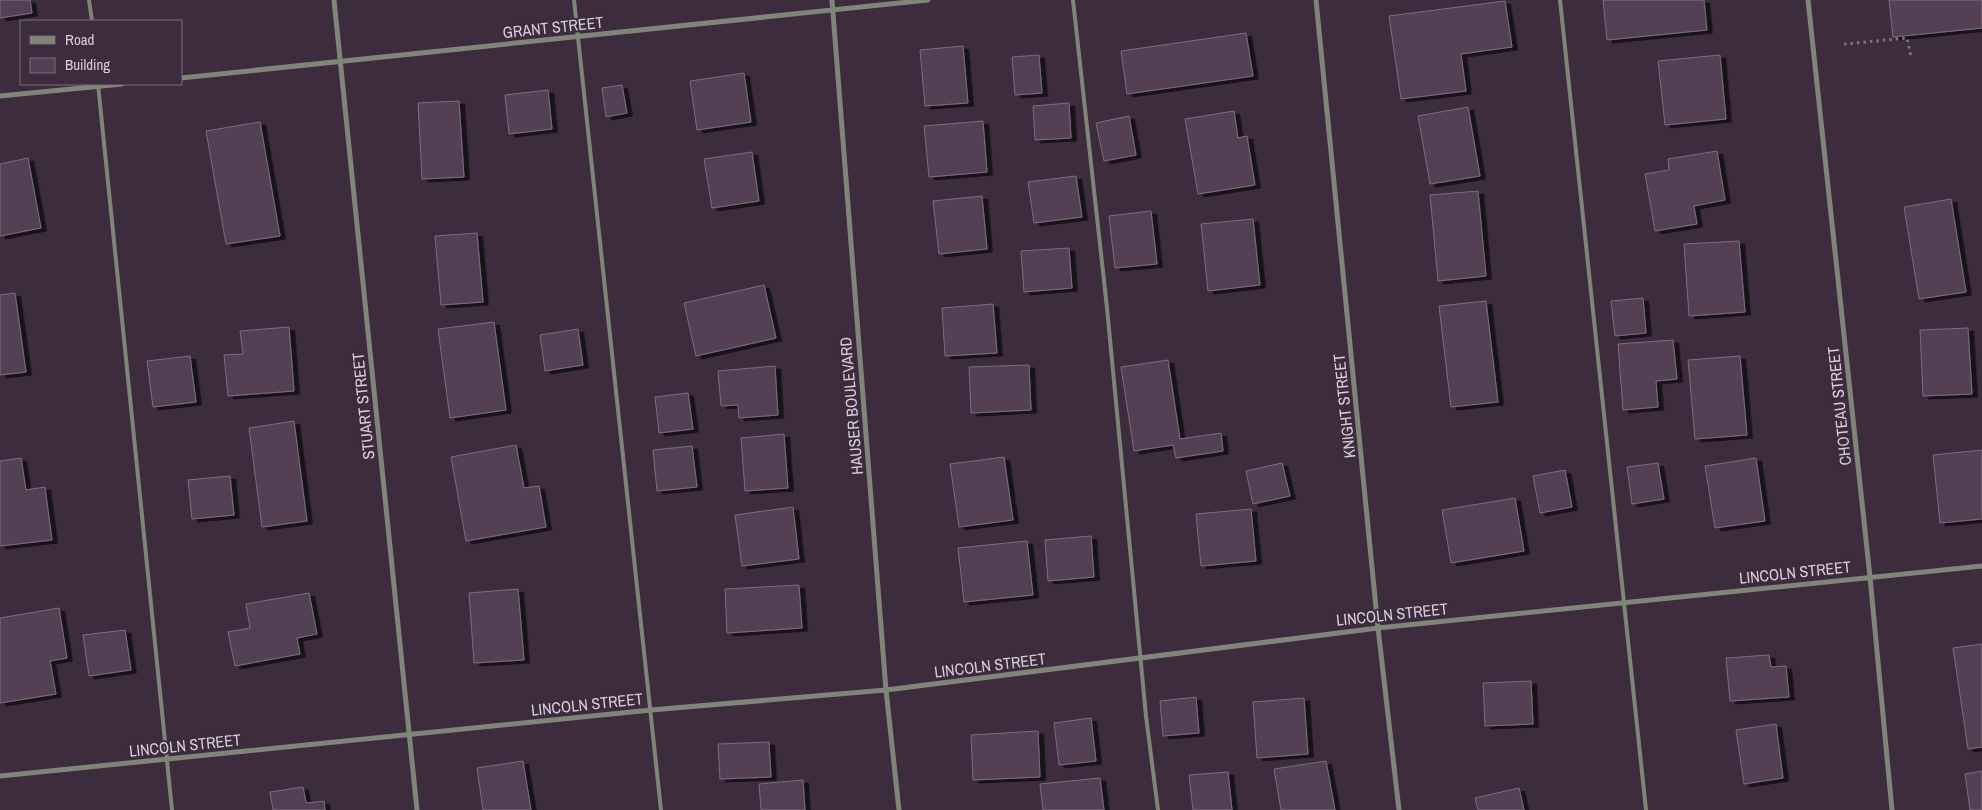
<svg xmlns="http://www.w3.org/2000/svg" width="1982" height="810" font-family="'Archivo Narrow',sans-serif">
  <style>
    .building { fill: #524154; stroke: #7e6c80; filter: url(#shadow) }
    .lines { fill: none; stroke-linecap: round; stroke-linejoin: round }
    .path { stroke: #807281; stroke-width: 3; stroke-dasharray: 2.5 4; stroke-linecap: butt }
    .lane { stroke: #80857a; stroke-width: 4 }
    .street { stroke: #80857a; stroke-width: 5 }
    .labels { text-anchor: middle; stroke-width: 4; stroke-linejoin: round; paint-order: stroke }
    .street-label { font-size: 16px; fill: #d8cdd9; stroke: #3c2c3e }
  </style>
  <defs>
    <filter id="shadow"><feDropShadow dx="5.5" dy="3" stdDeviation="0" flood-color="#0009"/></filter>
  </defs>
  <rect width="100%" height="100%" fill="#3c2c3e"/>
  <!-- building -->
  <path class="building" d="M0 0H30L32 13 0 18Z
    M1603 0H1704L1707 30 1607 40Z
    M1889 0H1982V28L1893 37Z
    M1505 1 1512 47 1461 54 1466 91 1401 99 1389 16Z
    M1246 33 1253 76 1127 94 1121 51Z
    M963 46 968 103 925 106 920 50Z
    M1039 55 1042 93 1015 95 1012 57Z
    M1720 55 1726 119 1665 125 1658 61Z
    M744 73 751 122 697 130 690 81Z
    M622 85 627 113 606 117 602 88Z
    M548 90 552 129 509 134 505 95Z
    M459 101 464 177 422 179 418 103Z
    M1069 103 1071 138 1035 140 1033 106Z
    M1468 107 1480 176 1430 184 1418 116Z
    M1234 111 1238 138 1247 136 1255 185 1198 194 1185 119Z
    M1129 116 1136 155 1104 161 1096 123Z
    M983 121 987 172 929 177 924 126Z
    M260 122 280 236 226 244 206 131Z
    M1717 151 1725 200 1694 206 1697 224 1655 231 1645 174 1669 170 1668 159Z
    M752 152 759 201 712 208 704 159Z
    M28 158 41 228 0 236V164Z
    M1076 176 1082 217 1034 223 1028 182Z
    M1478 191 1486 276 1438 281 1430 195Z
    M982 196 987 249 939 254 933 201Z
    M1951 199 1966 292 1919 299 1904 207Z
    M1151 211 1157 264 1115 268 1109 216Z
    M1253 219 1260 285 1208 291 1201 224Z
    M477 233 483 302 441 305 435 236Z
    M1739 241 1745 312 1689 316 1684 244Z
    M1069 248 1072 288 1024 292 1021 251Z
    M764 285 776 338 696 356 684 303Z
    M15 293 26 372 0 375V295Z
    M1643 298 1646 333 1615 336 1611 301Z
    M1486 301 1498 402 1451 407 1439 306Z
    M993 304 997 353 945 356 942 308Z
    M494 322 506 410 450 418 438 329Z
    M289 327 294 391 228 396 224 355 243 354 240 331Z
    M1968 328 1972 394 1923 396 1920 330Z
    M578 329 583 365 545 371 540 335Z
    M1673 340 1677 379 1656 381 1658 407 1623 410 1618 344Z
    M190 356 196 402 153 407 147 361Z
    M1740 356 1747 435 1695 439 1688 360Z
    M1168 360 1180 439 1221 433 1223 451 1176 458 1173 445 1134 451 1121 367Z
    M1029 365 1031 410 971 413 969 367Z
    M775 366 778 415 739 418 738 405 721 406 718 371Z
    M688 393 693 429 659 433 655 397Z
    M294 421 307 521 262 527 249 428Z
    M784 434 788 488 745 491 741 438Z
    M516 445 524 488 539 486 546 527 466 541 451 457Z
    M692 446 697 487 657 491 653 450Z
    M1982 450V519L1940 523 1933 455Z
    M1004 457 1013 520 959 527 950 464Z
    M21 458 26 490 45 487 52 540 0 546V461Z
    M1756 458 1765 521 1715 528 1705 466Z
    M1282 463 1290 496 1253 504 1246 471Z
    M1658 463 1664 499 1632 504 1627 467Z
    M1565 470 1572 507 1540 513 1533 476Z
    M230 476 234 515 192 519 188 480Z
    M1515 498 1524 551 1451 563 1442 510Z
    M793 507 799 559 742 566 735 515Z
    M1251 509 1256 561 1201 566 1196 514Z
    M1091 536 1094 577 1048 581 1045 540Z
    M1027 541 1033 595 964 602 958 548Z
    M799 585 802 628 727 633 725 589Z
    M518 589 524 660 474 663 469 593Z
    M309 593 317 634 297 638 300 654 235 666 228 632 250 628 246 604Z
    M59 608 67 658 50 661 56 694 0 703V618Z
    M125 630 131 670 89 676 83 635Z
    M1982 644V747L1968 749 1953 648Z
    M1769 655 1771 667 1786 666 1789 697 1730 701 1726 658Z
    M1531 681 1533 724 1485 726 1483 683Z
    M1196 697 1199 733 1163 736 1160 701Z
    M1304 698 1308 754 1257 758 1253 702Z
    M1091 718 1096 761 1059 765 1054 723Z
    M1776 724 1783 778 1744 784 1736 730Z
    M1038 731 1040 777 973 780 971 735Z
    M769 742 771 777 720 779 718 744Z
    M523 761 531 810H483L477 768Z
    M1326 761 1335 810H1281L1274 769Z
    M1982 771V810H1970L1965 774Z
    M1228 772 1232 810H1193L1189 775Z
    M1100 778 1104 810H1043L1040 784Z
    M803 780 805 810H761L759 784Z
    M303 787 306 803 324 801 325 810H273L270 792Z
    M1519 788 1524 810H1478L1475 798Z"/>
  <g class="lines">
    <!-- path -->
    <path class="path" d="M1844 44 1907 38 1911 57"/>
    <!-- lane -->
    <path class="lane" d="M89 0 92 21
      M574 0 661 810
      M1073 0 1107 308 1146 716 1158 810
      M1560 0 1646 810
      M98 84 172 810"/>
    <!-- street -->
    <path class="street" d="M334 0 417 810
      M832 0 886 690 899 810
      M1316 0 1378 628 1399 810
      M1808 0 1870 577 1892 810
      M181 78 928 0
      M0 96 122 84
      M0 776 651 710 886 690 1378 628 1982 566"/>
  </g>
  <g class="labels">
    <!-- street labels -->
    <g class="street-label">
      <text transform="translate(553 27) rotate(-6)" y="6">GRANT STREET</text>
      <text transform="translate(363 406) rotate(-96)" y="6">STUART STREET</text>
      <text transform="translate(851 406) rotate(-95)" y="6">HAUSER BOULEVARD</text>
      <text transform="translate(1344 406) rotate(-96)" y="6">KNIGHT STREET</text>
      <text transform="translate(1839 406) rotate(-96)" y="6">CHOTEAU STREET</text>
      <text transform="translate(1795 572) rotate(-6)" y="6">LINCOLN STREET</text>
      <text transform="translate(1392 614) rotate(-6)" y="6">LINCOLN STREET</text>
      <text transform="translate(990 665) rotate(-7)" y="6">LINCOLN STREET</text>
      <text transform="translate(587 704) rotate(-6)" y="6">LINCOLN STREET</text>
      <text transform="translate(185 745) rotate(-6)" y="6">LINCOLN STREET</text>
    </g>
  </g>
  <!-- legend -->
  <rect x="20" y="20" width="162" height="65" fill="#3c2c3e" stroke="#7a6c7c"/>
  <rect x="30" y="36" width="25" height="8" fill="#80857a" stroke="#7a6c7c"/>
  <text x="65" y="45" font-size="15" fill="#d8cdd9">Road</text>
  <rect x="30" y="58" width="25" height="15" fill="#524154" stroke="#7a6c7c"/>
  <text x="65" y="70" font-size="15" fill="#d8cdd9">Building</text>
</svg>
